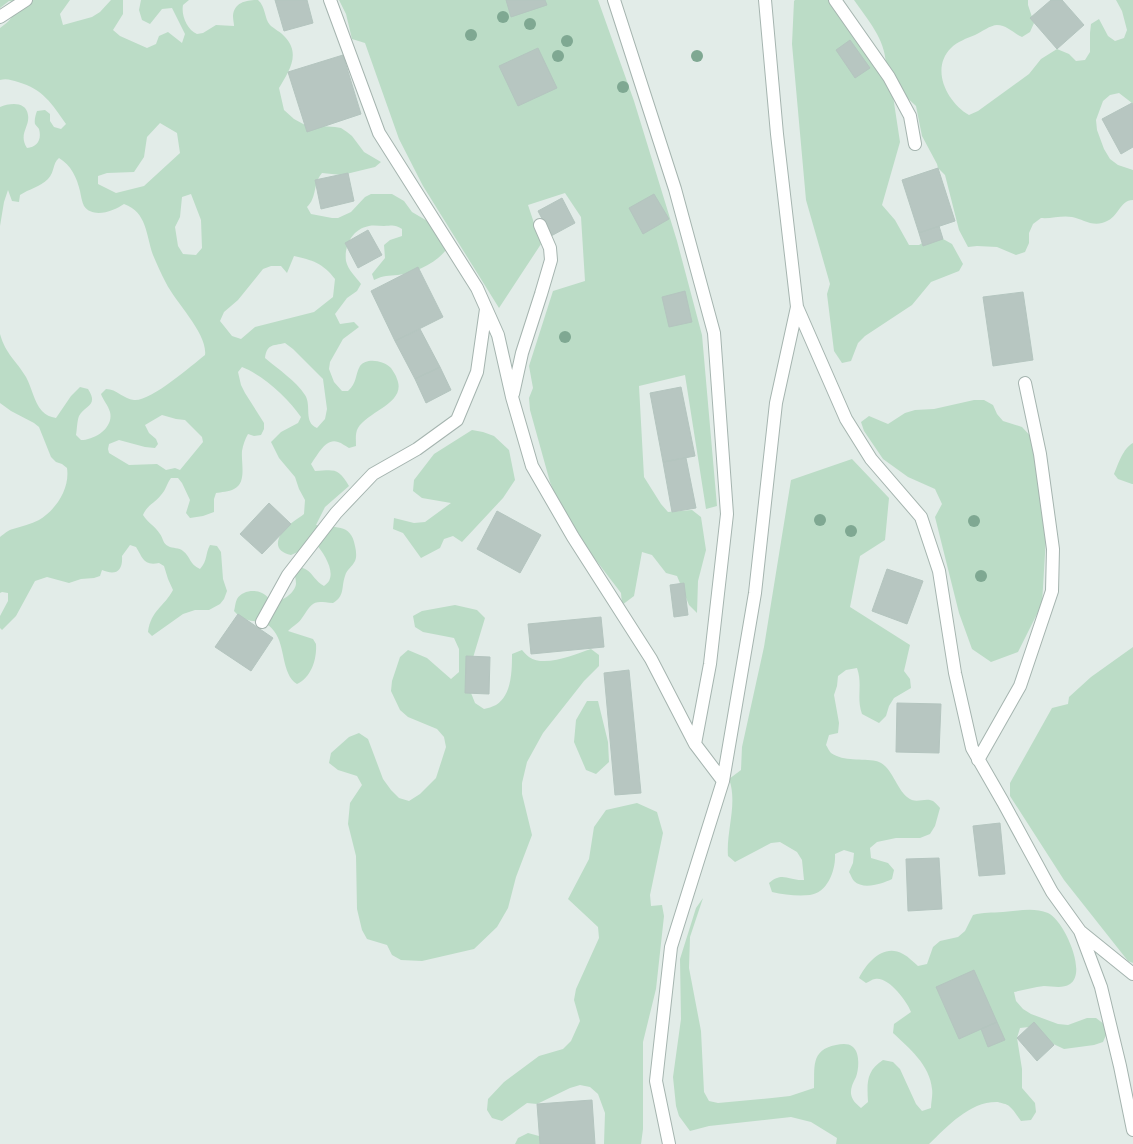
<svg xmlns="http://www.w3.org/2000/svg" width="1133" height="1144" font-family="Signika,sans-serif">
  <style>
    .green { fill: #bbdcc6; fill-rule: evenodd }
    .building { fill: #b7c6c1; stroke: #b4c5bf }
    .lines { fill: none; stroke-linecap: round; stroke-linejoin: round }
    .minor-casing { stroke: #a5b4af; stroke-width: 14 }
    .minor { stroke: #fff; stroke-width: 12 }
    .tree { fill: #7fa892 }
  </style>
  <rect width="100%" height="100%" fill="#e2ece8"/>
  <!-- green -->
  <path class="green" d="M0 0H70L60 14 63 25 92 17 100 12 111 0H123V14L113 30 120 36 147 48 156 44 159 36 168 32 182 43 185 34 172 8 162 9 150 24 142 20 139 10 141 0H189L183 5C181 15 187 30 197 34L203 33 216 25 234 26C234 23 233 20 233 16 234 2 247 0 258 0 266 7 264 18 270 25 274 29 281 32 285 37 301 54 289 71 279 88L284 110 294 119 305 125 335 127 341 128 347 132 352 136 364 152 381 162 375 167 342 175 322 173C313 183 317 198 307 207L311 214 332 218H338L351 212 365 197 371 194H392L404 201 412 212 429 222 446 250C436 263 415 273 398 275 388 276 384 275 374 280L372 274 385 258 384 245 390 240 402 236V229C394 224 392 226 384 226 379 226 374 225 369 226 352 229 344 246 346 261 348 270 356 277 361 284L357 291 347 298 335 314 340 324 354 322 359 327 343 339 330 362 329 369 334 382 342 391H348C357 383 355 375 360 366 367 357 384 361 391 368 393 371 396 375 397 379 407 403 368 411 358 428 355 433 356 440 356 446L349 448C345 446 342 443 338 442 326 437 317 456 311 464L315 471C334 470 338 467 349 486L325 507 316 525C334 529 351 522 355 546 356 550 357 557 355 561 352 567 347 569 345 576 341 588 345 596 333 603 313 601 314 600 302 618 299 623 293 626 288 631L313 639 316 644C317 658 312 677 297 684 281 674 286 646 274 631 263 615 249 628 234 611 235 608 235 603 237 599 242 591 254 589 262 593 267 595 269 600 275 601 284 601 295 592 296 584 296 580 295 576 294 572L299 567C312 569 313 580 324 586 326 584 328 583 329 581 335 570 323 552 316 544L291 555C278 552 274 545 282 532 285 526 298 519 304 514L305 500 299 489 295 477 279 458 271 442 281 432 298 423 301 417C289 399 263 375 242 367L238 372 241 385 245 393 264 423V429L261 435 254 436 248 434C245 439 243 445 242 451 241 463 247 483 234 489 229 492 221 492 216 493L214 499V512L203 516 190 518 186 513 190 500 182 483 178 478H171C167 483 166 490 161 495 155 503 147 505 143 515 148 523 155 526 160 534 163 538 163 544 168 546 173 549 179 547 183 551 191 557 189 564 200 569 208 560 205 554 210 545L217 546 221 552 223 579 227 591 224 599 220 604 209 610H195L183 614 152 636 148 632C151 610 164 607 173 590L168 579 164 566 159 563C143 566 143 558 136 547L130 545 122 556C123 571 116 576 102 570L100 576 94 578 81 579 69 583 47 577 35 581 16 616 2 630 0 628V616L8 601V593L2 592 0 593V537C4 534 8 530 13 529 22 526 31 524 39 520 57 509 70 488 67 468L62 464 56 462 51 457 39 427 34 423 11 411 0 403V334C6 355 16 360 26 377 32 388 34 402 42 411 46 415 50 417 56 418L71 396 80 387 88 389C99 406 85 405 79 416 77 421 77 430 76 435L81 440C94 440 114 428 110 412 108 405 103 400 101 394L106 389C117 389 123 399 134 400 150 402 191 366 205 355 208 334 176 303 166 283 161 274 157 264 153 255 146 235 147 212 124 204 114 211 93 219 84 206 82 202 81 196 80 191 77 178 71 165 59 158 52 164 55 172 48 179 40 187 29 189 20 195L19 202 12 201 8 190 4 202 0 226V107C10 103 26 101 28 115 30 127 18 134 27 148 37 147 42 140 39 129 38 127 36 126 35 124 34 119 36 114 37 111L45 110 50 114V121L54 127 61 129 66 124C52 104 43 89 18 82 12 80 6 78 0 80V28C10 21 16 15 15 2L9 1 0 8ZM160 123 177 133 180 153 144 186 116 193 98 184V176L107 173 134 172 144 157 147 137ZM191 194 201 220 202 248 196 255 183 254 178 246 175 227 180 217 182 197ZM294 256C312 260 323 263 335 279L333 297 314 312 255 327 241 339 232 336 220 321 224 312 238 300 263 269 271 266H281L287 273ZM285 343 293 349 323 379 327 409 325 419 317 428C303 422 312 406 305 395 296 381 278 369 265 358 267 344 272 346 285 343ZM162 415 176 419 185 420 202 437 203 442 180 470 175 468 166 470 157 464 129 465 109 453 108 449 109 444 119 440 145 447 155 448 158 444 156 439 149 433 145 425Z
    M339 0H598L634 101 677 241 702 335 717 506 706 509 685 375 639 386 644 477 661 504 668 512 692 510 701 517 706 550 698 581 697 613 689 605 677 576 666 573 652 555 642 552 634 596 622 605 621 593 582 542 554 492 550 482 530 410 529 398 533 388 529 366 553 291 585 281 581 217 565 193 528 205 541 244 499 308 423 186 399 139 365 43 352 39 346 14Z
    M795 0H835L886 64C885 39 868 20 854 0H1028V5L1034 23 1030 32 1022 37C1013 33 1007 25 997 25 991 25 981 32 975 35 967 38 957 42 951 48 930 69 947 102 969 115L978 111 1029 74 1041 59 1057 49 1069 54 1076 61 1085 60 1090 52V33L1091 24 1099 19 1108 36 1115 41 1124 38 1127 30 1122 11 1116 0H1133V107L1132 103 1119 93 1110 95 1103 101 1096 120 1097 130 1104 149 1110 159 1118 165 1133 170V200C1119 200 1119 219 1102 223 1091 226 1082 219 1072 217 1062 215 1051 219 1041 218L1033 224 1029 233V243L1025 252 1016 255 997 247 977 246 968 247 959 230 945 175 938 168 937 164 922 136 916 106 902 93 893 96 900 142 882 205 895 220 909 245H919L936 235 952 244 963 264 959 271 931 282 912 305 865 336 858 343 851 361 842 363 834 351 827 294 830 284 806 200 792 44 794 1Z
    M974 400H984L993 405 997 414 1003 421 1022 427 1036 442 1046 537 1042 604 1018 652 991 662 972 649 959 613 935 517 942 504 935 489 908 477 883 459 864 431 861 422 869 416 888 424 905 413 915 410 934 409Z
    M472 430 483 432 494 436 509 450 515 480 503 498 462 542 453 536 444 539 440 548 421 558 403 533 393 529 394 518 414 523 425 522 451 503 422 498 413 491 414 480 434 454Z
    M1133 443V484H1132L1118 479 1114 474C1118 465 1123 448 1133 443Z
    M852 459 889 498 885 540 860 556 850 607 910 645 904 671 910 679 911 688 894 698 889 706 886 716 879 723 862 714C856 697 863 685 857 668L846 670 838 676 837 686 834 695 839 723 838 733 829 735 826 745C828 748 829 751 831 753 844 762 862 758 876 761 891 764 896 788 907 797 916 805 924 797 933 801 936 803 938 806 940 808L935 826 930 834 920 838H896L877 842 870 848 871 858 888 863 894 870 892 879C882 884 863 890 854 881 852 879 851 875 849 872L853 863 854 853 844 850 835 854C836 869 828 893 810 895 798 896 784 895 772 892L769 883C783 871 788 881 804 880L802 860 797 852 780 842 771 843 735 862 728 856C726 831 738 803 729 779L741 770 742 747 764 647 791 480Z
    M455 605 477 610 485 618 472 661 471 693 475 703 484 709C488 708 492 707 496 705 512 695 512 670 512 654L522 650C524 652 526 655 529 657 545 668 575 654 591 649L599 655V666L584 681 543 733 527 762 522 783V794L532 835 516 877 508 908 497 927 474 949 422 961 401 960 392 955 387 945 367 939 362 930 357 909 356 856 348 824 350 803 362 785 357 776 338 770 329 763 331 753 349 737 359 733 368 739 383 779 391 790 399 798 409 801 420 794 436 778 446 747 444 737 437 729 408 717 400 710 391 691 392 681 400 657 408 650 427 658 451 679 459 672V649L454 638 423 632 415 627 413 616 422 611Z
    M1133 647V963L1128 961 1064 880 1010 796V783L1052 708 1068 704 1069 697 1091 677Z
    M587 701H598L608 742 609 762 596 774 586 770 574 742 576 720Z
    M637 803 657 812 663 833 650 895 651 906 662 905 664 916 656 989 643 1042V1129L641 1144H604L605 1113 598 1094 590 1087 580 1085 570 1088 537 1104 527 1103 502 1121 492 1118 487 1110 488 1099 504 1082 539 1056 563 1049 571 1041 580 1021 574 1000 576 989 599 938 598 927 568 899 589 859 594 827 606 810Z
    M703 898 690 937 689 968 701 1031 704 1092 709 1101 718 1103 772 1098 790 1096 814 1088C815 1068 810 1050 836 1045 842 1044 848 1043 853 1047 860 1053 859 1069 856 1077 849 1090 848 1098 861 1108L868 1102C867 1083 866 1071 883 1060L893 1062 900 1069 916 1104 922 1111 931 1108C931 1102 933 1095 932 1089 930 1065 909 1048 893 1033L894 1024 911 1012C907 1001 888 976 875 979 872 979 869 982 866 983L859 978C867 962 884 943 903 954 909 957 913 962 918 966L927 964 933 947 940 941 958 937 965 931 973 915C983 912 992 913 1003 912 1018 911 1033 907 1048 913 1063 919 1088 973 1070 984 1062 989 1053 986 1044 986 1034 987 1024 990 1014 992L1016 1001 1023 1009 1031 1014 1058 1024 1068 1025 1087 1018H1096L1104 1024 1107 1033 1103 1042 1094 1045 1064 1049 1047 1041 1029 1027 1020 1028 1017 1038 1022 1069V1088L1035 1103 1036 1112 1031 1120 1021 1121C1017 1116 1014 1110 1009 1106 1007 1104 1001 1103 998 1102 970 1101 948 1126 929 1144H836L837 1138 811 1122 791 1117 709 1126 690 1131 679 1116 676 1106 673 1077 681 1019 680 959 696 908Z
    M528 1133 539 1136 551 1144H515L518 1138Z"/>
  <!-- building -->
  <path class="building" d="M275 0H307L313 23 284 31Z
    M506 0H545L547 5 511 17Z
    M1051 0H1062L1084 25 1057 49 1030 18Z
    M850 40 870 68 855 78 836 50Z
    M538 48 557 88 518 106 499 66Z
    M343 55 361 114 307 132 288 72Z
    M1132 103 1133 105V147L1121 154 1102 119Z
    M938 168 955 221 919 233 902 180Z
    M348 173 354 201 321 209 315 180Z
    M654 194 669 219 643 234 629 208Z
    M562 198 575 223 551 236 538 211Z
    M939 226 943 239 923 246 919 233Z
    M368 230 382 255 358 268 345 243Z
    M418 267 443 317 395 341 371 291Z
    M685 291 692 322 669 327 662 297Z
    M1023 292 1033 360 993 366 983 297Z
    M420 329 440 367 415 379 395 341Z
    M440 367 451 390 426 403 415 379Z
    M681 387 695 456 663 462 650 393Z
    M686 458 696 508 672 512 663 462Z
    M269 503 291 524 262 554 240 534Z
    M497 511 541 535 520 573 477 549Z
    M887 569 923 581 907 624 872 611Z
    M684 583 688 615 674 617 670 585Z
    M238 614 273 638 251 671 215 647Z
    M601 617 604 647 531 654 528 624Z
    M466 656 490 657 489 694 465 693Z
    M629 670 641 793 615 795 604 673Z
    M897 703 941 704 939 753 896 752Z
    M1000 823 1005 874 979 876 973 826Z
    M939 858 942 909 908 911 906 859Z
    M974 970 997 1022 959 1039 936 987Z
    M997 1022 1005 1040 988 1047 981 1029Z
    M1034 1022 1054 1045 1037 1061 1017 1038Z
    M592 1100 595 1144H540L537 1104Z"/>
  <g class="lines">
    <!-- minor casing -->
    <g class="minor-casing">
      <path id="minor" d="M330 0 379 133 477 288 498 335 512 397 532 466 573 537 651 659 695 744 723 781
        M614 0 675 189 714 333 727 514 710 664 695 744
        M835 0 889 77 910 116 915 144
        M0 17 26 0
        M797 307 846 419 871 459 921 517 939 571 955 673 972 748 1003 802 1052 892 1080 931 1101 987 1120 1066 1133 1130
        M513 394 522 353 541 294 551 260 550 248 540 225
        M262 622 288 575 336 513 373 474 417 449 457 420 477 372 486 309
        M978 760 1020 686 1052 591 1053 549 1040 454 1025 383
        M1081 932 1133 974
        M669 1144 656 1081 671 947 723 781 755 593 776 403 797 307 777 134 765 0"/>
    </g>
    <!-- minor -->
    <use href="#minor" class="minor"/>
  </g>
  <!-- trees -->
  <g class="tree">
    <circle cx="503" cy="17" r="6"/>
    <circle cx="530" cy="24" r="6"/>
    <circle cx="471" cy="35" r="6"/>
    <circle cx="567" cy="41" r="6"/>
    <circle cx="558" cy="56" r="6"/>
    <circle cx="697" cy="56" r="6"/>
    <circle cx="623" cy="87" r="6"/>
    <circle cx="565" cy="337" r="6"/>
    <circle cx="820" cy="520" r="6"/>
    <circle cx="974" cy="521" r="6"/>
    <circle cx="851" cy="531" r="6"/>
    <circle cx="981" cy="576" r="6"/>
  </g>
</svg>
